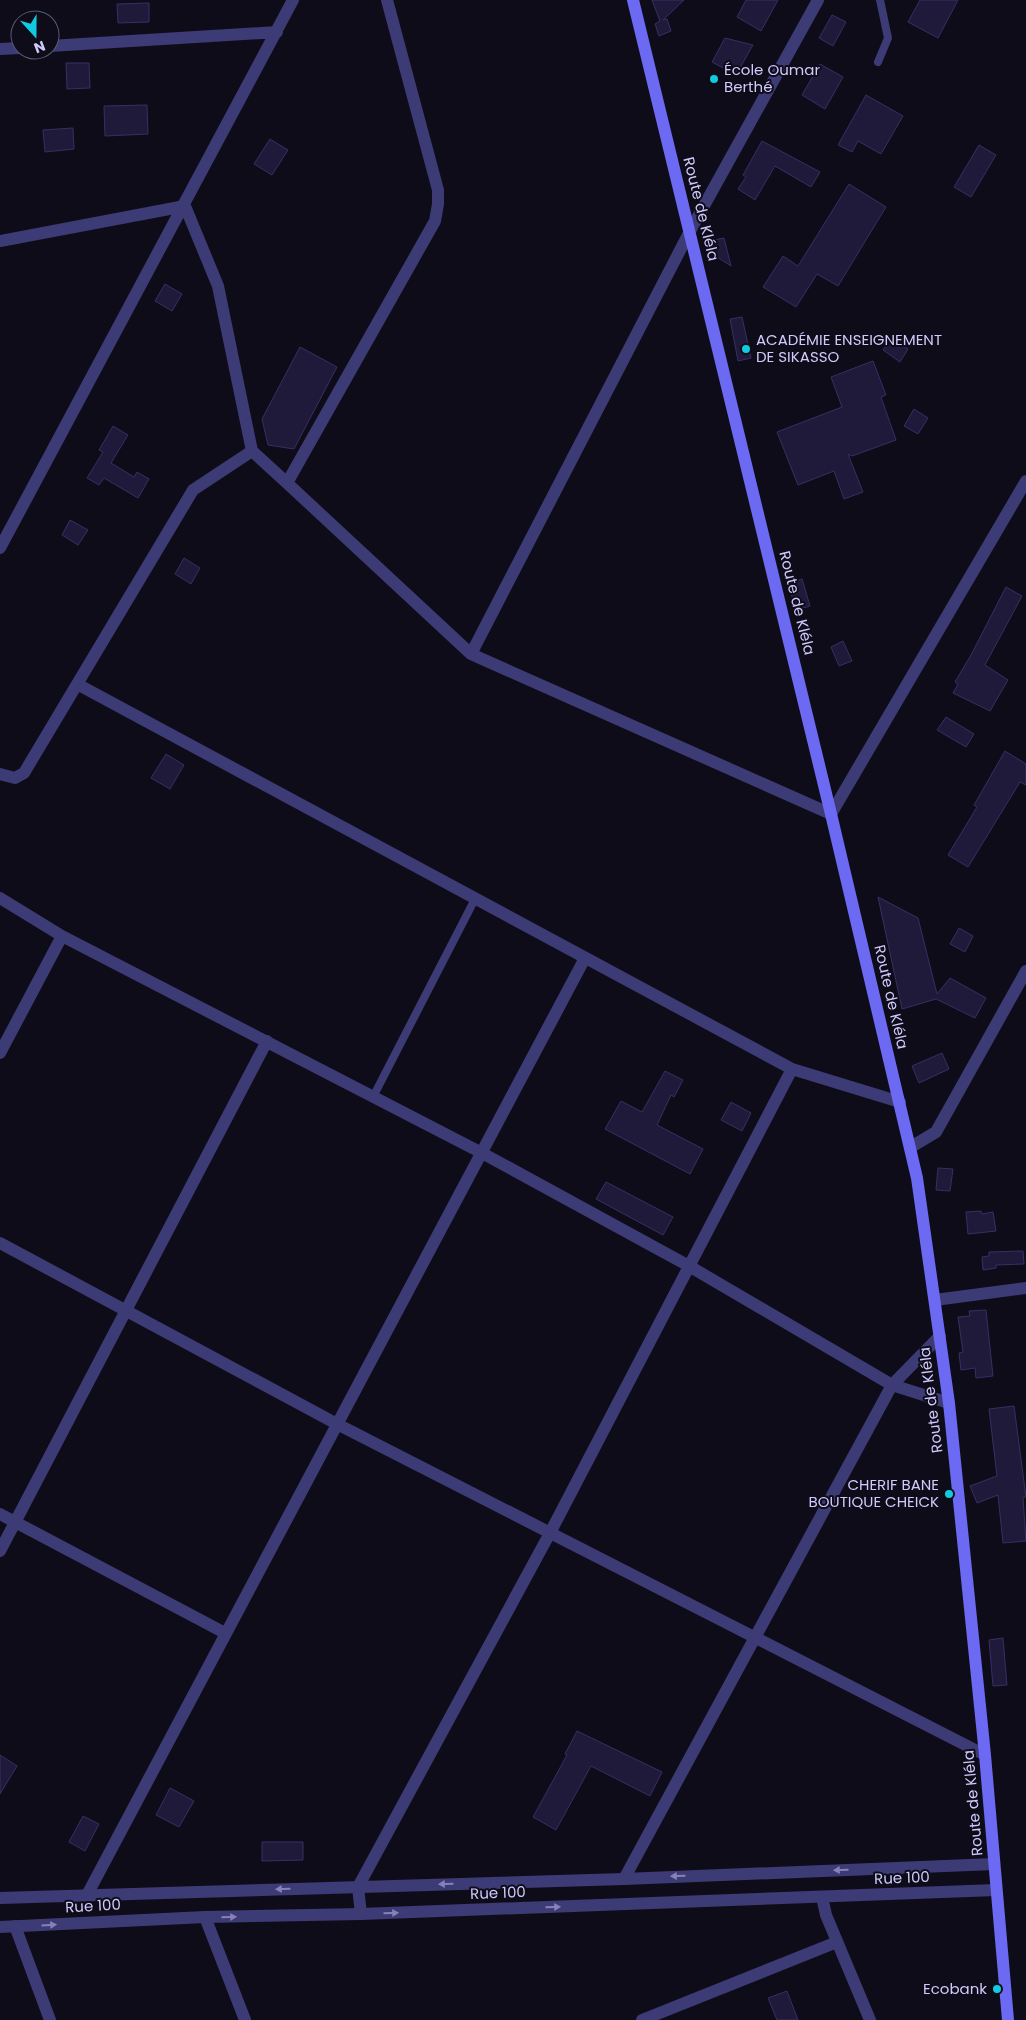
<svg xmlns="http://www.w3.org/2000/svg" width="1026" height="2020" font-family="Poppins,sans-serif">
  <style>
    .building { fill: #201a3a; stroke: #382e64 }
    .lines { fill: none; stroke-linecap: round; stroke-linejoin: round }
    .service { stroke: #3d3b76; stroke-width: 8 }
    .minor { stroke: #3d3b76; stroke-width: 12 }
    .tertiary { stroke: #3d3b76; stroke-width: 12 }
    .secondary { stroke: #6c69f3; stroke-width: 12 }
    .oneway { fill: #8682b8 }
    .poi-dot { fill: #12cadf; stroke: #0f0c1a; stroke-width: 2 }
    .labels { text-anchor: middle; stroke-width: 4; stroke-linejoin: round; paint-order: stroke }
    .poi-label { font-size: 15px; fill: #cfcafb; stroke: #0f0c1a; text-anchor: start }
    .street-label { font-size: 15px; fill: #cfcafb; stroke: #0f0c1a }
  </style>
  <rect width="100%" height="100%" fill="#0f0c1a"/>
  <!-- building -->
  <path class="building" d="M652 0H684L663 20 667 19 671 31 659 36 655 24 660 21Z
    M746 0H778L761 31 737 17Z
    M920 0H958L938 38 908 22Z
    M149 3V22L118 23 117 4Z
    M832 15 846 22 833 46 819 38Z
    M725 38 753 45 736 75 712 62Z
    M66 63H89L90 88 67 89Z
    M820 64 843 77 825 109 802 95Z
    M866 95 903 116 881 154 858 141 852 152 838 145Z
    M147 105 148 134 105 136 104 106Z
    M73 128 74 149 45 152 43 130Z
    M270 139 288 150 272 175 254 164Z
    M762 141 820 172 811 187 775 166 755 200 738 189 746 177 743 175Z
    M979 145 996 155 971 197 954 187Z
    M849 184 886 207 838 286 817 274 796 307 763 287 783 256 798 266Z
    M724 238 731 266 714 255 710 241Z
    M165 284 182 294 172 311 155 301Z
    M742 317 751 358 738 361 730 319Z
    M892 337 908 349 900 362 883 350Z
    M300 347 337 367 294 449 268 445 262 419Z
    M873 361 886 395 881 397 896 440 852 456 848 454 863 492 844 499 834 471 798 485 777 432 842 407 831 377Z
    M914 409 928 418 918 434 904 426Z
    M113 426 128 435 111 463 134 477 137 472 149 479 138 498 104 478 99 485 87 478 103 452 99 450Z
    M70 520 88 530 78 545 62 535Z
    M184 558 200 568 191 584 175 574Z
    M802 579 810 606 796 610 788 583Z
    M1006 587 1022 596 985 665 1008 680 990 711 953 693 958 684 955 682 971 655Z
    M843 641 852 661 839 666 831 647Z
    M946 717 974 734 966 747 937 730Z
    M1005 751 1026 764V785L1020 782 968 867 948 855 977 807 974 805Z
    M166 754 184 765 170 789 151 778Z
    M878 897 918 918 937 994 950 978 986 998 975 1018 936 999 902 1009Z
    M959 928 973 936 965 952 950 944Z
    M942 1053 949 1069 919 1083 912 1066Z
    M665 1071 683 1080 674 1097 671 1095 657 1125 703 1149 690 1174 605 1129 621 1101 642 1112Z
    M731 1102 751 1113 742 1131 721 1120Z
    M938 1168 953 1169 950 1191 936 1190Z
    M606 1182 673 1217 663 1235 596 1199Z
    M981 1211 982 1214 993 1212 996 1231 968 1234 966 1212Z
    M1023 1251 1024 1264 996 1265V1268L983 1270 982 1257 989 1256V1252Z
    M986 1310 993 1376 976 1378 975 1368 961 1370 959 1353 963 1352 958 1317 970 1316 969 1311Z
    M1014 1406 1026 1497H1023L1026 1541 1003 1543 998 1495 977 1503 970 1486 997 1476 989 1409Z
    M1003 1638 1007 1685 993 1686 989 1640Z
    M577 1731 662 1772 650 1796 591 1766 556 1830 533 1817 567 1755 565 1754Z
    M0 1755 17 1766 0 1794Z
    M170 1788 194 1801 179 1827 156 1815Z
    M83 1816 99 1824 85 1851 69 1842Z
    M262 1842H303V1860L262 1861Z
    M787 1991 798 2020H777L768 1998Z"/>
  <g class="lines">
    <!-- service -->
    <path class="service" d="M878 62 888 38 880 0
      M373 1097 475 899"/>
    <!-- minor -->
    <path class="minor" d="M50 46 277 32
      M0 49 20 48
      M0 241 185 206 218 286 252 451 287 483 471 654 831 814
      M287 483 435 221 438 204V190L387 0
      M0 548 293 0
      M471 654 690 231 818 0
      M77 684 792 1069 900 1102
      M0 774 15 778 24 773 193 490 252 451
      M0 898 62 936 482 1153 689 1266 892 1385 949 1403
      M0 1053 62 936
      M911 1147 936 1132 1026 971
      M0 1243 337 1424 985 1755
      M935 1300 1026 1288
      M0 1514 225 1633
      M0 1551 267 1041
      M624 1879 892 1385 940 1336
      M87 1895 585 958
      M822 1897 826 1915 870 2020
      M361 1914 358 1887 550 1533 792 1069
      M205 1917 245 2020
      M15 1926 50 2020
      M642 2020 837 1942"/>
    <!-- tertiary -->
    <path class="tertiary" d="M831 814 1026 481
      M0 1898 624 1879 994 1864
      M0 1927 205 1917 361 1914 996 1890"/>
    <!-- secondary -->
    <path class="secondary" d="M633 0 831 814 917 1178 949 1403 985 1755 1008 2020"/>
  </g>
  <!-- one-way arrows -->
  <defs><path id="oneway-solid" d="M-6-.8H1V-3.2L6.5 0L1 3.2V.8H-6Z" transform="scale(1.25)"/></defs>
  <g class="oneway">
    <use href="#oneway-solid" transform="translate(841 1870) rotate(178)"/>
    <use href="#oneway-solid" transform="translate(678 1876) rotate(178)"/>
    <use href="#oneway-solid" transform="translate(446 1884) rotate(178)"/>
    <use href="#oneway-solid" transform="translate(283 1889) rotate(178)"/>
    <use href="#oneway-solid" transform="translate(553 1907) rotate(-2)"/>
    <use href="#oneway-solid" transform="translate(391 1913) rotate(-2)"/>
    <use href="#oneway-solid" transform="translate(229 1917) rotate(-1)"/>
    <use href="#oneway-solid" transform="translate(49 1925) rotate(-3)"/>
  </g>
  <!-- markers -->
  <g class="poi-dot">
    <circle cx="714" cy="79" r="5"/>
    <circle cx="746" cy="349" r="5"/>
    <circle cx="949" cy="1494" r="5"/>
    <circle cx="997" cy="1989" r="5"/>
  </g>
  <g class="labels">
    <!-- poi labels -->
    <g class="poi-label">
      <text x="724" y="75">École Oumar<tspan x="724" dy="17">Berthé</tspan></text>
      <text x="756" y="345">ACADÉMIE ENSEIGNEMENT<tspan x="756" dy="17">DE SIKASSO</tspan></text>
      <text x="939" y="1490" text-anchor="end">CHERIF BANE<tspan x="939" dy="17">BOUTIQUE CHEICK</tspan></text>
      <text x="987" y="1994" text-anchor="end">Ecobank</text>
    </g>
    <!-- street labels -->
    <g class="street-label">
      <text transform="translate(701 209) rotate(76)" y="5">Route de Kléla</text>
      <text transform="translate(797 603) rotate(76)" y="5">Route de Kléla</text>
      <text transform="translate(891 997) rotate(77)" y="5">Route de Kléla</text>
      <text transform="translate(931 1400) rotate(-97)" y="5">Route de Kléla</text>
      <text transform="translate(973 1803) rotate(-95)" y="5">Route de Kléla</text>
      <text transform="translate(902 1878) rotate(-2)" y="5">Rue 100</text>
      <text transform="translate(498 1893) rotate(-2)" y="5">Rue 100</text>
      <text transform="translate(93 1906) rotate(-3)" y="5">Rue 100</text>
    </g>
  </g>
  <!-- north arrow -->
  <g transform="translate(35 35) rotate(159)"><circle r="24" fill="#0f0c1a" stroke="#5c5874"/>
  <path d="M0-4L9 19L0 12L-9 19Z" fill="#12cadf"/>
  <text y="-8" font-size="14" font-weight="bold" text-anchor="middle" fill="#cfcafb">N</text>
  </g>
</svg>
